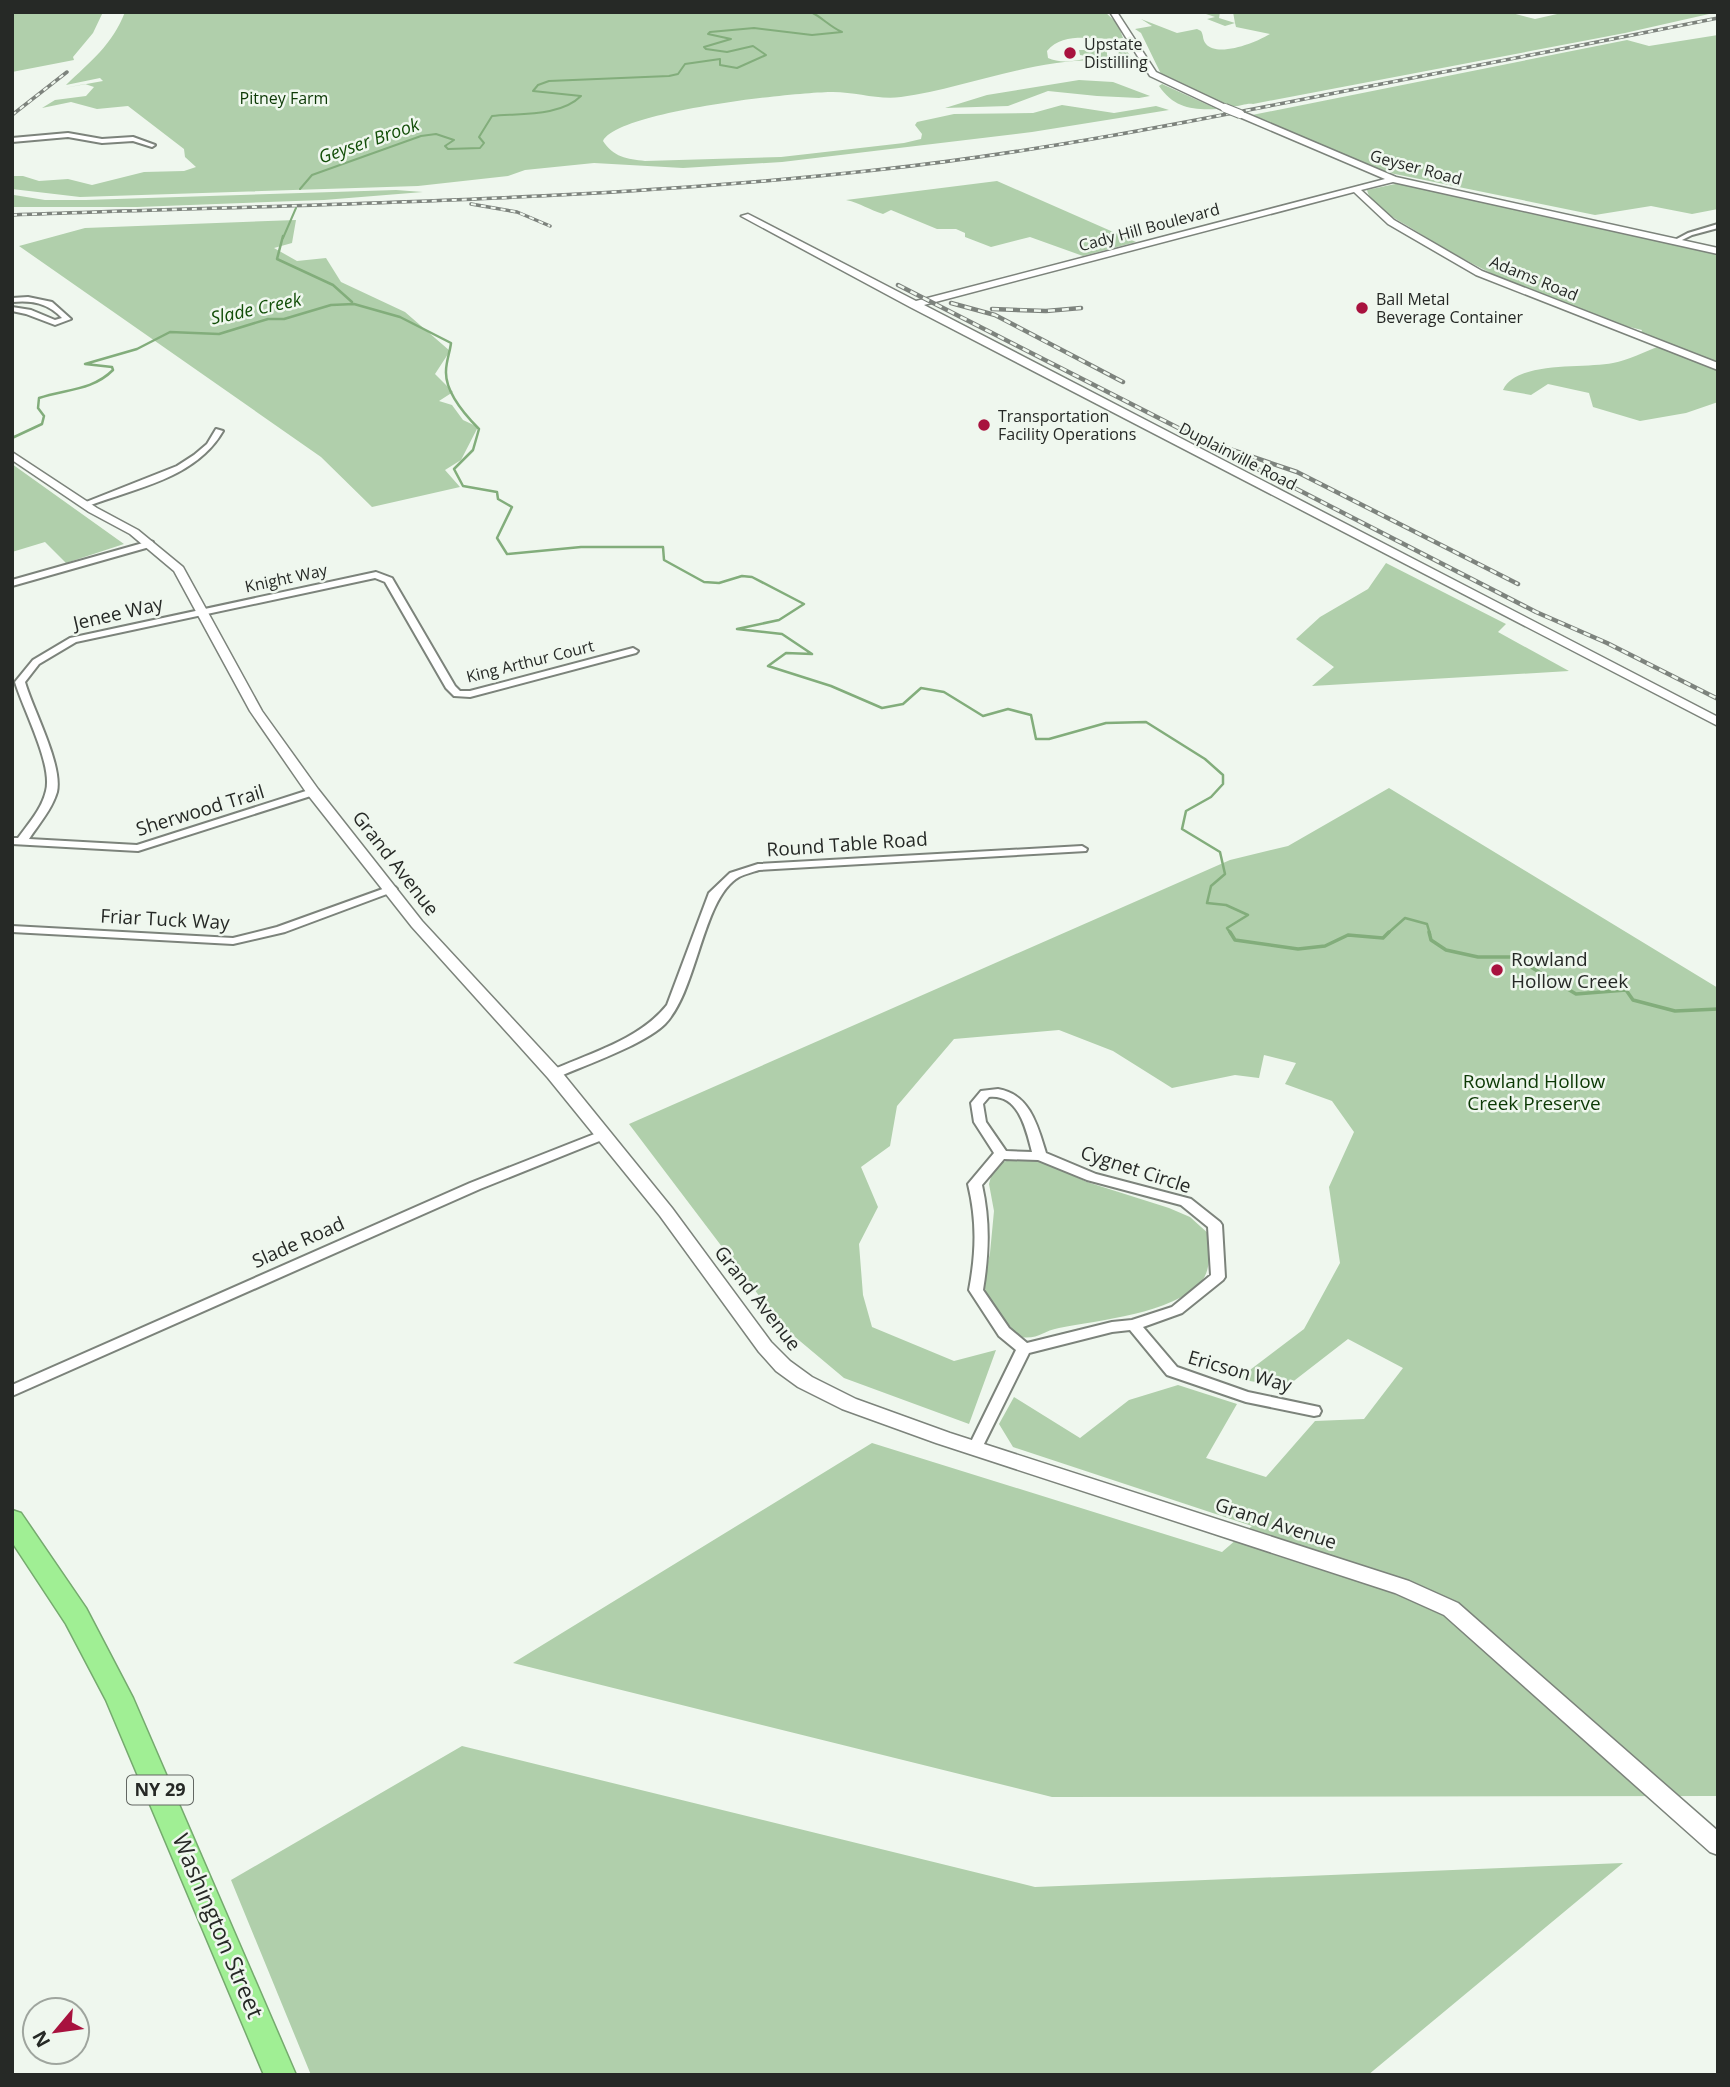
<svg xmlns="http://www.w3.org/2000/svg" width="1730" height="2087" font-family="'Open Sans',sans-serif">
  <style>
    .green { fill: #b0cfab }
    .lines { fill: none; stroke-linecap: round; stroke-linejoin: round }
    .stream-far2 { stroke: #82ad7b; stroke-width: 2 }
    .stream-far1 { stroke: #82ad7b; stroke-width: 2.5 }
    .stream { stroke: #82ad7b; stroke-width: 3.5 }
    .street-casing { stroke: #7c837b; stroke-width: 4 }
    .secondary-casing { stroke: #7c837b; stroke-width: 3 }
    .highway-casing { stroke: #75aa6e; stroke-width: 3 }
    .street { fill: #fff; fill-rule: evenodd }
    .secondary { fill: #fff; fill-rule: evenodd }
    .highway { fill: #a0ef94; fill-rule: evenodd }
    .rail-far1-casing { stroke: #7d837d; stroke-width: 3.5 }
    .rail-casing { stroke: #7d837d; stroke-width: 4.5 }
    .rail-far1 { stroke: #eff7ee; stroke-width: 2; stroke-dasharray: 5; stroke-linecap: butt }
    .rail { stroke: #eff7ee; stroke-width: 2.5; stroke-dasharray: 7; stroke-linecap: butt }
    .secondary-bridge-casing { stroke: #7c837b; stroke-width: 10; stroke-linecap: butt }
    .secondary-bridge { stroke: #fff; stroke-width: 8 }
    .poi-dot { fill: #a8123e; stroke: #eff7ee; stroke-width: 2.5 }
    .labels { text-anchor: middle; stroke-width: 5; stroke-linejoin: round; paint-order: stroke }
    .far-poi-label { font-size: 16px; fill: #262926; stroke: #eff7ee; text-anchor: start }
    .far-park-label { font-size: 16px; fill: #0c3905; stroke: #eff7ee }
    .far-street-label { font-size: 16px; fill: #262926; stroke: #eff7ee }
    .far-water-label { font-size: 18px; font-style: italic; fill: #124e08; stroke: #eff7ee }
    .shield { fill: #eff7ee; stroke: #626762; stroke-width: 2 }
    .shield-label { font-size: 18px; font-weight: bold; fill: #262926 }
    .street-label { font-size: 19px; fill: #262926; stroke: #eff7ee }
    .poi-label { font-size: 19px; fill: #262926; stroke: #eff7ee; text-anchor: start }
    .park-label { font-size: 19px; fill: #0c3905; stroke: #eff7ee }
    .near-street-label { font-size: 23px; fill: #262926; stroke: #eff7ee }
  </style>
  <rect width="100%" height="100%" fill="#eff7ee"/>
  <!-- green -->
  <path class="green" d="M12 12H103L93 33 73 57 74 60 12 72Z
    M125 12H1105L1118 24 1123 38C1099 42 1065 29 1047 51L1048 58C1060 64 1079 61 1092 57L1080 55 1079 50H1107V55L1118 57 1119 49 1125 48 1134 62 1125 66C1120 65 1115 62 1110 61 1042 55 968 88 901 97 878 100 856 92 833 92 796 92 618 111 603 141 613 157 627 159 645 161L781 157 904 143 921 139 922 134 915 125 917 122 954 114 1033 113 1062 105 1114 113 1156 106 1169 110 1032 132 782 162 683 168 594 163 525 170 508 176 418 186 80 197 12 189V176H23L39 181 68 179 92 185 144 172 184 171 196 167 185 157 184 149 128 106 97 109 71 102 42 108 55 100 86 96 94 87 85 84 64 88 103 81 100 78 66 85C91 61 112 45 125 12Z
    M1200 12H1220L1219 18 1235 23 1233 12H1508L1535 19 1566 12H1718L1625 33 1253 104C1244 103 1239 108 1228 106L1162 76 1141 33 1135 29 1152 26 1141 19 1177 33 1197 29 1201 31C1204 36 1202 39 1206 44 1218 58 1257 42 1270 34L1236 27 1235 23 1225 26 1207 19 1215 17Z
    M1718 35V209L1692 214 1651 206 1595 215 1390 173 1368 166 1252 115 1627 40 1649 46Z
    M1079 80 1113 82 1150 96 1139 98 1097 96 1048 91 1008 106 945 108 987 95Z
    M1162 84 1217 109C1192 110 1174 108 1159 86Z
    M997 181 1136 242 1083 256 1030 237 991 247 965 237V233L956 229H937L891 210 883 214C869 210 861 203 846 200Z
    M1400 183 1718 254V363L1641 333 1642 330C1564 312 1479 271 1411 228 1397 219 1371 208 1367 190Z
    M396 190 423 192 324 200 137 207H12L14 195 45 200H86Z
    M296 220 292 243 274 248 297 261 326 258 341 282 405 312 450 351 435 374 453 392 439 401 452 405 463 420 478 427 461 460 445 470 460 487 372 507 321 457 19 246 85 228Z
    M1660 346 1718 370V402L1686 413 1640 421 1593 407 1589 393 1548 384 1531 395 1503 390C1517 360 1585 369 1613 363 1628 360 1644 352 1660 346Z
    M12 464 124 544 66 563 45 542 12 552Z
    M1386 563 1506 624 1498 632 1569 671 1312 686 1334 667 1296 639 1320 617 1368 589Z
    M1389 788 1718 988V1796L1052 1797 513 1663 872 1443 1222 1552 1252 1526 1013 1447 999 1424 1014 1397 1080 1438 1129 1400 1178 1385 1237 1404 1206 1458 1266 1477 1315 1421 1364 1419 1403 1368 1348 1339 1286 1387 1238 1379 1304 1329 1340 1263 1329 1187 1354 1132 1332 1101 1285 1084 1296 1063 1264 1055 1259 1078 1235 1075 1172 1088 1113 1051 1059 1030 954 1039 897 1106 890 1146 861 1167 878 1207 859 1244 863 1295 872 1327 954 1361 996 1350 969 1424 844 1378 782 1326 629 1124 1230 860 1288 846Z
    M1013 1159 1041 1161 1087 1182 1169 1208 1190 1217 1210 1235C1210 1249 1211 1271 1201 1282 1172 1314 1099 1320 1059 1328 1042 1331 1039 1340 1019 1337L991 1304 983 1284 990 1253 994 1211 989 1184 994 1165Z
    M462 1746 1035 1887 1623 1863 1368 2075H311L231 1880Z"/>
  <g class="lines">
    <!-- stream-far2 -->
    <path class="stream-far2" d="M300 189 312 175 421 136 436 134 454 140 445 146 448 149 480 148 484 143 479 137 492 116C519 113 560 117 581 96L533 91 538 85 549 81 669 76 678 74 685 64 720 59V65L737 68 766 55 753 46 727 52 706 49 704 47 731 39 708 34 710 32 754 28 812 35 842 32C829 26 823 18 811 12
      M283 238 296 208"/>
    <!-- stream-far1 -->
    <path class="stream-far1" d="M283 236 277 259 333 285 352 302
      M12 438 42 424 44 416 38 408 39 398C65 389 92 391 113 370L112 367 85 364 137 349 170 332 219 334 268 319H284L331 305 354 304 400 317 451 343C450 352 446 362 446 371 445 392 465 415 479 429L473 450 454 469 463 486 497 492 498 499 512 507 497 538 507 554 581 547H663L664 560 704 582 719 583 742 576 752 577 804 604 779 620 737 629 782 634 812 654 786 653 768 666 831 686 882 708 903 704 921 688 944 692 983 716 1008 709 1031 715 1036 739H1049L1106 723 1146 722 1205 759 1223 775V784L1211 797 1186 811 1182 829 1220 852 1225 874 1211 886 1207 903 1226 905 1248 915 1227 928 1231 934
      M1387 934 1405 918 1427 924 1430 934"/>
    <!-- stream -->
    <path class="stream" d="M1230 932 1235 940 1298 949 1325 946 1348 935 1383 938 1389 932
      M1429 932 1431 940 1446 950 1478 957H1514L1576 994 1626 990 1633 1000 1675 1011 1718 1009"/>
    <!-- street casing -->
    <g class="street-casing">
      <path id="street" d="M68 133 102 139 133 137 155 145 152 147 133 141 102 143 68 137 12 142V138Z
        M1718 224V228L1692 235 1678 242 1673 241 1688 233Z
        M28 297 52 302 71 319 55 325 26 314 12 311V307L31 310 55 320 62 318C48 303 32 300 12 302V298Z
        M216 429 223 431C196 478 136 488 88 506L81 504 177 466 194 455 207 444Z
        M150 541 153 542V546L12 586V580Z
        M376 572 392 578 455 686 460 691H470L633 648 638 651 636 653 470 697 454 696 446 688 385 582 375 578 76 642 39 664 25 682C33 710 63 765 57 792 52 809 39 824 29 839L137 845 309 790H317L318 792 317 794 138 851 12 844V838H18C28 824 42 809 46 791 53 765 23 709 15 682L33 660 70 638Z
        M1082 846 1087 849 1086 851 759 870C753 872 745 874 739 877 702 898 698 990 665 1024 645 1044 586 1065 558 1077L554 1078 548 1074 550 1071C590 1053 639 1040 667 1005L709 893 730 873 758 864Z
        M391 886 395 887 397 889 395 891 285 932 233 944 12 932V926L233 938 277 927Z
        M998 1089C1030 1094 1038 1127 1046 1153L1096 1174 1191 1199 1220 1222 1222 1225 1225 1277 1223 1280 1182 1313 1143 1327 1177 1367 1248 1392 1319 1407 1321 1411 1319 1415 1314 1416 1246 1402 1167 1375 1130 1330 1112 1332 1029 1353 980 1452 975 1454 970 1452 968 1448 1016 1350 999 1336 969 1290C976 1253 977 1221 968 1184L994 1153 974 1122 971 1103 981 1091ZM989 1097C1019 1094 1026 1129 1032 1152L1006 1151 986 1122 983 1104ZM1004 1159 1038 1160 1087 1180 1181 1205 1208 1227 1211 1275 1172 1307 1132 1320 1112 1322 1027 1343 1009 1328 983 1290C989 1253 990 1221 982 1185Z
        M602 1131 607 1132 608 1135 607 1138 480 1189 12 1396V1385L470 1183Z"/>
    </g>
    <!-- secondary casing -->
    <g class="secondary-casing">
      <path id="secondary" d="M1110 12H1117L1156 72 1228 106V110H1222L1150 76Z
        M1237 112H1243L1396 177 1718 248V254L1393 182 1361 190 1394 220 1482 271 1718 363V370L1476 275 1388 224 1354 192 924 305 1718 717V726L910 307 741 216 748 214 916 301 1385 179 1237 116Z
        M12 452 97 508 138 530 183 567 262 711 318 789 422 921 560 1070 672 1208 771 1342 790 1361 812 1377 856 1399 950 1433 1409 1581 1458 1603 1718 1831V1855L1710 1852 1444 1615 1395 1593 936 1443 842 1409 798 1387 776 1371 759 1352 660 1216 548 1078 412 927 308 795 250 711 174 571 130 534 89 512 12 460Z"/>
    </g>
    <!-- highway casing -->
    <g class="highway-casing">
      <path id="highway" d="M12 1510 21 1513 86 1608 133 1698 296 2075H264L106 1700 66 1624 12 1542Z"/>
    </g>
    <!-- street -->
    <use href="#street" class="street"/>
    <!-- secondary -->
    <use href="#secondary" class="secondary"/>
    <!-- highway -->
    <use href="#highway" class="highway"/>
    <!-- rail-far1 casing -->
    <g class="rail-far1-casing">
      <path id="rail-far1" d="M12 115 67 72
        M471 204 517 212 550 226
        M12 215C300 204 589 202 876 170 1033 153 1189 122 1345 91 1469 67 1594 43 1718 18"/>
    </g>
    <!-- rail casing -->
    <g class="rail-casing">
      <path id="rail" d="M898 285 1200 439 1297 472 1518 584
        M951 303 995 315 1123 382
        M992 309 1046 311 1081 308
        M1246 463 1536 612 1607 643 1718 699"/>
    </g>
    <!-- rail-far1 -->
    <use href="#rail-far1" class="rail-far1"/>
    <!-- rail -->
    <use href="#rail" class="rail"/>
    <!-- secondary-bridge casing -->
    <g class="secondary-bridge-casing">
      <path id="secondary-bridge" d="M1225 108 1240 114"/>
    </g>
    <!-- secondary-bridge -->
    <use href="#secondary-bridge" class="secondary-bridge"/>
  </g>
  <!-- markers -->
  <g class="poi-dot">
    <circle cx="1070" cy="53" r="7"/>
    <circle cx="1362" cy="308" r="7"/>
    <circle cx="984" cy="425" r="7"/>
    <circle cx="1497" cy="970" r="7"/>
  </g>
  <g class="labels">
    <!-- far-poi labels -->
    <g class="far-poi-label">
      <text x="1084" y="50">Upstate<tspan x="1084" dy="18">Distilling</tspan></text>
      <text x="1376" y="305">Ball Metal<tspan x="1376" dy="18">Beverage Container</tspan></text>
      <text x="998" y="422">Transportation<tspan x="998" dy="18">Facility Operations</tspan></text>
    </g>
    <!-- far-park labels -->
    <g class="far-park-label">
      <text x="284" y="104">Pitney Farm</text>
    </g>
    <!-- far-street labels -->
    <g class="far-street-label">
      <text transform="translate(1416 167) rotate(15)" y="6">Geyser Road</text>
      <text transform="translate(1149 227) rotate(-15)" y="6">Cady Hill Boulevard</text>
      <text transform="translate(1534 278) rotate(22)" y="6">Adams Road</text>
      <text transform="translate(1238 456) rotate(27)" y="6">Duplainville Road</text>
      <text transform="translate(286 578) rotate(-12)" y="6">Knight Way</text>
      <text transform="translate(530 661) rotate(-14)" y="6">King Arthur Court</text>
    </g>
    <!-- far-water labels -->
    <g class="far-water-label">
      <text transform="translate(369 141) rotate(-19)" y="6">Geyser Brook</text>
      <text transform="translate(256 309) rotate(-12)" y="6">Slade Creek</text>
    </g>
    <!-- shield labels -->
    <rect class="shield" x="127" y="1775.5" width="66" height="29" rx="5"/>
    <g class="shield-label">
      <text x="160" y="1796">NY 29</text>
    </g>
    <!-- street labels -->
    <g class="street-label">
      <text transform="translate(118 613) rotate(-13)" y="7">Jenee Way</text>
      <text transform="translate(200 810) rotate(-17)" y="7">Sherwood Trail</text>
      <text transform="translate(847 844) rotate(-4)" y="7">Round Table Road</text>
      <text transform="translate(396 863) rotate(52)" y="7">Grand Avenue</text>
      <text transform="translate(165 919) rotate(3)" y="7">Friar Tuck Way</text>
      <text transform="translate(1136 1169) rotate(18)" y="7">Cygnet Circle</text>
      <text transform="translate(298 1242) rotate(-24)" y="7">Slade Road</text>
      <text transform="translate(758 1298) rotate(52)" y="7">Grand Avenue</text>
      <text transform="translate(1240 1371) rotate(16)" y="7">Ericson Way</text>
      <text transform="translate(1276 1523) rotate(18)" y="7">Grand Avenue</text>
    </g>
    <!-- poi labels -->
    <g class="poi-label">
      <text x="1511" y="966">Rowland<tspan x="1511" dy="22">Hollow Creek</tspan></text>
    </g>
    <!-- park labels -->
    <g class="park-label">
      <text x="1534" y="1088">Rowland Hollow<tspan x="1534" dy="22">Creek Preserve</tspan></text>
    </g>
    <!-- near-street labels -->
    <g class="near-street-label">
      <text transform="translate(218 1926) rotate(67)" y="8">Washington Street</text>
    </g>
  </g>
  <!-- border -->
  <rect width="1730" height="2087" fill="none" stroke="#262926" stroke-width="28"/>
  <!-- north arrow -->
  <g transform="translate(56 2031) rotate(241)"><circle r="33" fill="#eff7ee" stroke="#9fa59e" stroke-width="2"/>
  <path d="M0-5L12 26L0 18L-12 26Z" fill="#a8123e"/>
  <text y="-10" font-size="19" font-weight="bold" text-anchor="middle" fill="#262926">N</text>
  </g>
</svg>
